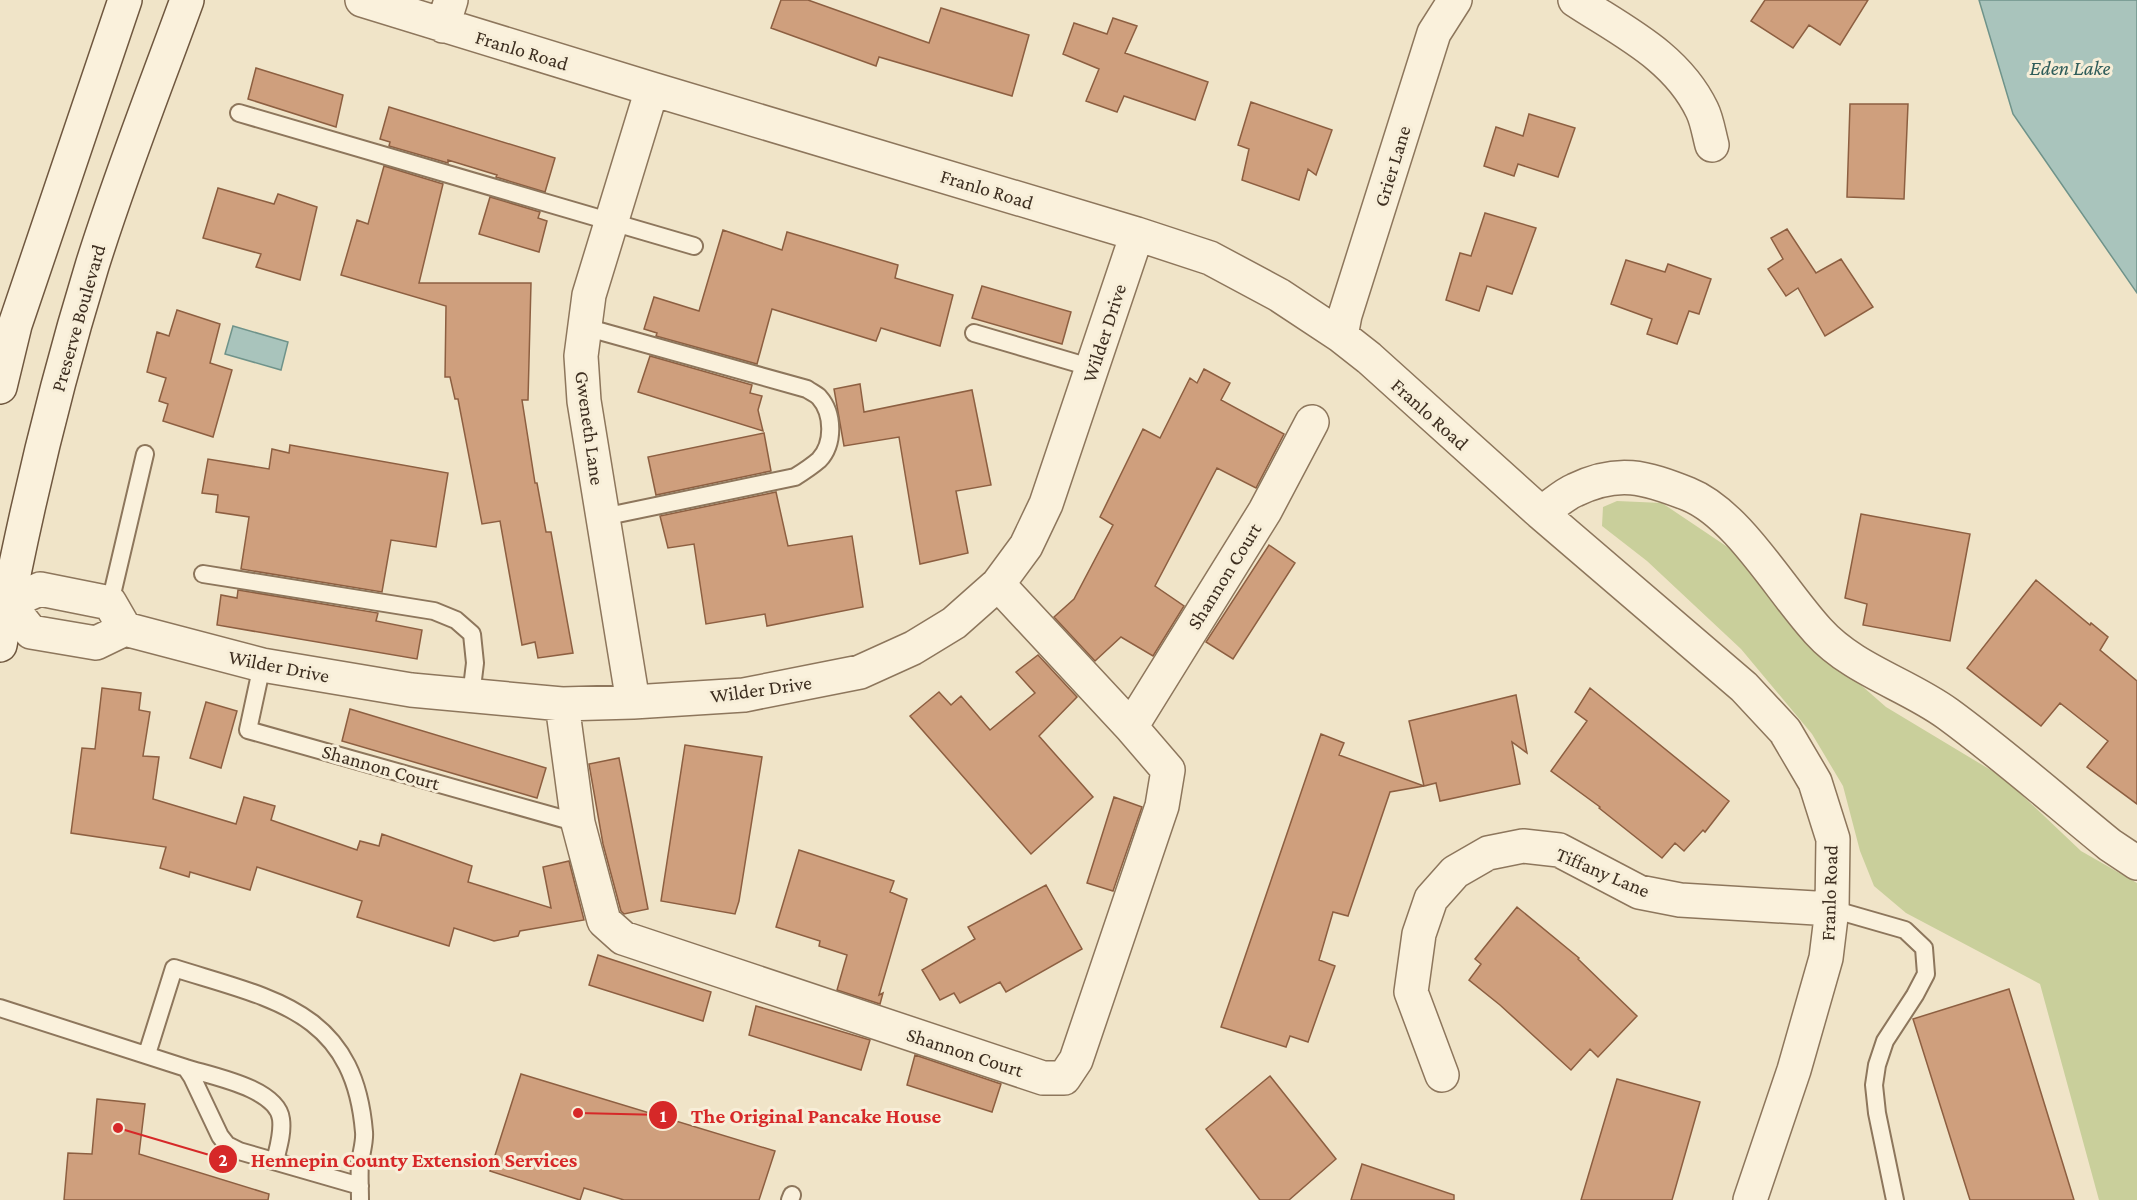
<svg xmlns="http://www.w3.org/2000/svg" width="2137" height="1200" font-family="'Crimson Pro',serif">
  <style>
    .green { fill: #c9cf9b }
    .water { fill: #a9c4bc; stroke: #6f938a; stroke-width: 1.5 }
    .building { fill: #cf9f7d; stroke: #8d5f41; stroke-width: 1.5 }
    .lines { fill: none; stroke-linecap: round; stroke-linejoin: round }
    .lane-casing { stroke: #8d765c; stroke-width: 20 }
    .street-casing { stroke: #8d765c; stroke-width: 36 }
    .secondary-casing { stroke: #6f573f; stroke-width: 36 }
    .lane { stroke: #faf1dc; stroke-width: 16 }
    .street { stroke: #faf1dc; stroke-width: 33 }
    .secondary { stroke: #faf1dc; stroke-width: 33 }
    .labels { text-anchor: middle; stroke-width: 6; stroke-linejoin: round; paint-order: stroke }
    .street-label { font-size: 20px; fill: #3d2e20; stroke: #f7eed8 }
    .water-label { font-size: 21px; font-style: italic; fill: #2f5d5a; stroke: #f7eed8 }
    .leader { fill: none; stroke: #d62828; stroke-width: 2 }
    .callout-dot { fill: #d62828; stroke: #f7eed8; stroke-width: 2 }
    .mark-label { font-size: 18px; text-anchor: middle; font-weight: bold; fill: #fff }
    .callout-label { font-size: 21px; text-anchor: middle; font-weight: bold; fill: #d62828; stroke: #f7eed8; stroke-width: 6; stroke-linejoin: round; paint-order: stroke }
  </style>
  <rect width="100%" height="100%" fill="#f0e4c8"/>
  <!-- green -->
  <path class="green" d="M1617 501 1662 503 1732 550 1797 629 1886 707 2004 778 2081 851 2137 883V1200H2099L2040 984 1906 913 1874 886 1860 851 1843 786 1812 734 1741 649 1647 561 1602 526 1603 507Z"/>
  <!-- water -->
  <path class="water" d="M1979 0H2137V293L2013 114Z
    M233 326 288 342 281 370 225 354Z"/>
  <!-- building -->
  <path class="building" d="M781 0H808L929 43 941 8 1029 35 1012 96 879 57 876 66 771 28Z
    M1765 0H1868L1840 45 1809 25 1793 48 1751 21Z
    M1113 18 1137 26 1125 53 1208 82 1195 120 1124 96 1117 112 1086 101 1099 69 1063 54 1074 23 1107 34Z
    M256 68 343 95 336 127 248 99Z
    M1251 102 1332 130 1316 175 1308 169 1299 200 1242 180 1249 149 1238 145Z
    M1850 104H1908L1904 199 1847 197Z
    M389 107 555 158 545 192 496 177 497 175 448 160V163L389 146 390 142 380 139Z
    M1529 114 1575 128 1558 177 1518 164 1514 176 1484 166 1496 127 1523 136Z
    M384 166 443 184 419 283H531L528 400H522L535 483H537L546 532H551L573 653 538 658 535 642 522 645 500 521 482 524 458 399H455L450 377H445L446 306 341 275 357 220 368 224Z
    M218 188 274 204 278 194 317 207 300 280 256 267 261 254 203 238Z
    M490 197 540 212 538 218 547 221 539 252 479 234Z
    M1485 213 1536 228 1512 294 1487 286 1479 311 1446 300 1460 253 1471 256Z
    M1787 229 1816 273 1841 259 1873 307 1825 336 1798 288 1786 296 1768 269 1783 259 1771 238Z
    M723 230 782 250 787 232 898 265 895 278 953 295 940 346 881 328 876 341 772 309 757 364 656 336 657 333 644 329 654 297 699 311Z
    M1626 260 1665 272 1668 264 1711 279 1699 314 1689 311 1677 344 1647 334 1652 319 1611 304Z
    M982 286 1071 312 1062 344 972 318Z
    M177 310 220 324 210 363 232 370 213 437 163 421 168 404 159 401 166 378 147 372 157 332 169 336Z
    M650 356 752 385 750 393 762 396 758 410 763 431 638 392Z
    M1204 369 1230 383 1221 400 1284 434 1256 488 1217 468 1155 586 1184 606 1153 656 1121 637 1095 661 1054 617 1074 599 1113 525 1100 517 1143 429 1160 438 1190 378 1197 383Z
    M860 384 864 412 972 390 991 485 956 491 968 553 920 564 899 437 844 446 834 389Z
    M764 433 771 471 656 495 648 457Z
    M290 445 448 473 436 547 391 540 382 592 241 569 249 517 216 512 218 495 202 493 208 459 269 469 272 449 289 453Z
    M776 492 788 546 852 536 863 607 767 626 765 614 706 624 694 544 668 548 660 516Z
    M1861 514 1970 534 1950 641 1863 625 1867 604 1845 598Z
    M1269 545 1295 563 1233 659 1206 642Z
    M2036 580 2090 625 2091 623 2108 637 2100 650 2137 681V804L2087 767 2108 741 2060 703 2041 726 1967 668Z
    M238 590 378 613 376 621 422 630 417 659 217 625 221 595 237 598Z
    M1038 655 1077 697 1039 736 1093 797 1031 854 910 716 939 692 951 705 961 696 990 730 1035 693 1016 672Z
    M102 688 141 693 139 710 150 712 143 756 159 757 153 799 236 824 244 797 275 806 271 820 357 850 360 841 379 846 382 834 472 866 468 882 551 908 543 867 569 861 584 920 520 931 518 936 494 941 454 928 449 946 357 917 362 901 257 867 250 890 190 872 189 877 160 868 166 847 71 833 82 748 95 749Z
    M1590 688 1729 801 1705 832 1703 830 1684 851 1675 843 1662 858 1599 808 1600 807 1551 771 1587 721 1575 712Z
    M1516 695 1527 753 1512 742 1520 784 1440 801 1436 783 1424 786 1409 721Z
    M206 702 237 711 221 768 190 758Z
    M350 709 546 768 537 798 342 741Z
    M1321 734 1344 743 1339 755 1424 786 1390 792 1348 916 1333 912 1319 960 1335 966 1308 1042 1290 1036 1286 1047 1221 1027Z
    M685 745 762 757 739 901 735 914 661 901Z
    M619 758 648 909 624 914 621 911 603 844 589 764Z
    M1114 797 1142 807 1113 891 1087 883Z
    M799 850 894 881 890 892 907 899 879 995 883 993 880 1004 837 990 847 955 819 946 820 941 776 927Z
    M1046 885 1082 949 1006 992 1000 982 960 1003 954 993 940 1000 922 970 975 939 968 927Z
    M1517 907 1579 958 1578 959 1637 1016 1598 1057 1590 1049 1571 1070 1500 1005 1469 980 1481 964 1475 959Z
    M598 955 711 992 703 1021 589 985Z
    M2009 989 2074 1200H1970L1913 1019Z
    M756 1006 870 1040 861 1070 749 1035Z
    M915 1055 1001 1084 992 1112 907 1085Z
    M521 1074 775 1151 759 1200H624L584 1188 580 1200 490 1171Z
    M1270 1076 1336 1159 1289 1200H1260L1206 1129Z
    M1617 1079 1700 1102 1672 1200H1581Z
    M97 1099 145 1104 139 1154 269 1194 268 1200H64L68 1153 92 1154Z
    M1362 1164 1454 1195V1200H1351Z"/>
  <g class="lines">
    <!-- lane casing -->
    <g class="lane-casing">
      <path id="lane" d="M239 113 694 246
        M585 327 807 389C811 392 816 394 819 397 834 414 834 444 819 460 812 466 803 472 795 477L603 517
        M974 333 1093 368
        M203 574 434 611 456 620 472 634 475 663 471 696
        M110 603 145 454
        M262 665 248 730 578 823
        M1832 909 1905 930 1924 948 1926 974 1915 995 1885 1041 1877 1065 1874 1085 1877 1113 1895 1200
        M0 1008 186 1068 192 1077 220 1136 227 1145 239 1151 360 1186
        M147 1054 174 968C272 999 354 1010 364 1132 365 1142 361 1153 360 1163 359 1175 360 1188 360 1200
        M186 1068C211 1076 277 1088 281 1119 283 1133 278 1148 275 1161
        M790 1200 792 1195"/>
    </g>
    <!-- street casing -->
    <g class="street-casing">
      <path id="street" d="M362 0 652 89 1137 234 1210 258 1279 295 1341 336 1369 358 1541 513 1744 687 1785 731 1815 782 1833 839 1832 909 1826 958 1794 1070 1750 1200
        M1575 0C1622 31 1676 56 1702 110 1707 120 1709 134 1712 145
        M443 26 451 0
        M1341 336 1345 315 1434 33 1455 0
        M1541 513C1552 506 1563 495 1575 490 1618 469 1645 477 1688 494 1738 514 1781 591 1818 631 1853 670 1907 684 1948 714 2004 755 2056 801 2110 845L2137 863
        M0 600 8 603 31 632 96 643 125 629 262 665 411 690 562 704 633 702 744 695 860 672 913 648 954 623 998 584 1026 546 1046 504 1137 234
        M8 603 40 589 110 603 125 629
        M633 702 584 401 581 356 589 295 652 89
        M562 704 578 823 604 921 623 938 1043 1078H1064L1076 1060 1162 806 1168 770 1131 727 998 584
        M1131 727 1265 511 1312 422
        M1442 1075 1411 992 1419 934 1431 899 1455 872 1488 853 1523 846 1559 850 1639 892 1680 900 1832 909"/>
    </g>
    <!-- secondary casing -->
    <g class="secondary-casing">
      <path id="secondary" d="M0 387 15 325 125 0
        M0 645C24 517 54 390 92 266 120 176 155 88 187 0"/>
    </g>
    <!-- lane -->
    <use href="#lane" class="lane"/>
    <!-- street -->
    <use href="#street" class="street"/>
    <!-- secondary -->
    <use href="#secondary" class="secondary"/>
  </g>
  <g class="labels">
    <!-- street labels -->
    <g class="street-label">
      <text transform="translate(522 50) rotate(17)" y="7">Franlo Road</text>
      <text transform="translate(1392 166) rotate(-73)" y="7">Grier Lane</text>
      <text transform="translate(987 189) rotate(17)" y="7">Franlo Road</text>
      <text transform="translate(78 318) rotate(-74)" y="7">Preserve Boulevard</text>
      <text transform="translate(1104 333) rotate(-72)" y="7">Wilder Drive</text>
      <text transform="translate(1430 414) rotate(42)" y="7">Franlo Road</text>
      <text transform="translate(590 428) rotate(82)" y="7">Gweneth Lane</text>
      <text transform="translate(1224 576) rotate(-58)" y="7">Shannon Court</text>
      <text transform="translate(279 666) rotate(11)" y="7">Wilder Drive</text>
      <text transform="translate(761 689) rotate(-8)" y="7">Wilder Drive</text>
      <text transform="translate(381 767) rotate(16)" y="7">Shannon Court</text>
      <text transform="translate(1603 872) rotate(23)" y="7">Tiffany Lane</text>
      <text transform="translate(1829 893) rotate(-88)" y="7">Franlo Road</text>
      <text transform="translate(965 1052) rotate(18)" y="7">Shannon Court</text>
    </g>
    <!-- water labels -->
    <g class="water-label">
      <text x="2070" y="75">Eden Lake</text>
    </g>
  </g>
  <!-- callouts -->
  <path class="leader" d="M578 1113L663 1115M118 1128L223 1159"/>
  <g class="callout-dot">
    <circle cx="578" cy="1113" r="6"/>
    <circle cx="118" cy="1128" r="6"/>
    <circle cx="663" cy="1115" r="15"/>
    <circle cx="223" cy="1159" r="15"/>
  </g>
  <g class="mark-label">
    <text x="663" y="1122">1</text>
    <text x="223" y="1166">2</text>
  </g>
  <g class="callout-label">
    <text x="816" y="1123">The Original Pancake House</text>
    <text x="414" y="1167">Hennepin County Extension Services</text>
  </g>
</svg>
